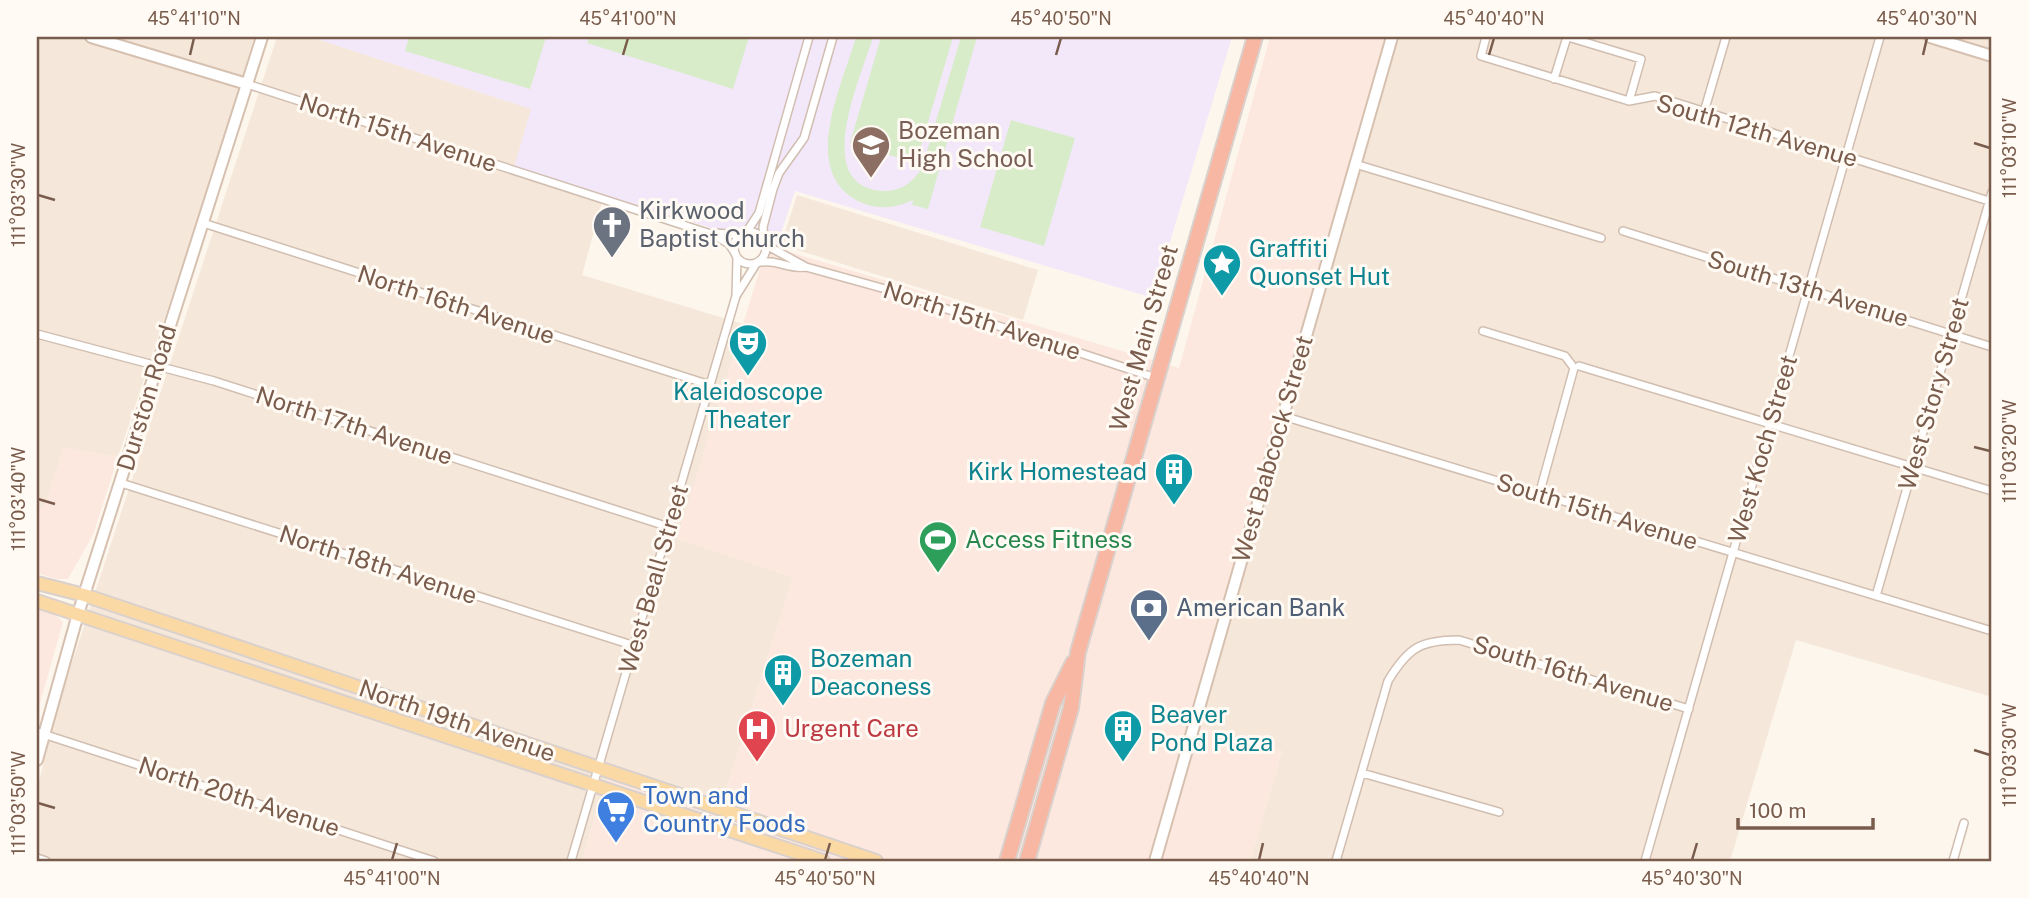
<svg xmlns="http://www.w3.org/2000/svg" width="2029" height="898" font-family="'Public Sans',sans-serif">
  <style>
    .residential { fill: #f5e8da }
    .commercial { fill: #fde8e0 }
    .education { fill: #f3e8fa }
    .green { fill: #d8ecc9 }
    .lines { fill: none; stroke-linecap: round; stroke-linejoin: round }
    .street-casing { stroke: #d1beb0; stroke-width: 10 }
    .secondary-casing { stroke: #d6c0b0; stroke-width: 14 }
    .primary-casing { stroke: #dad1cd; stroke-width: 16 }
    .highway-casing { stroke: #dad1cd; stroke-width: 18 }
    .street { stroke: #fff; stroke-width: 7 }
    .secondary { stroke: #fff; stroke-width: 10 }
    .primary { stroke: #fbd9a5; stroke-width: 12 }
    .highway { stroke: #f7b7a3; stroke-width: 14 }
    .ticks { fill: none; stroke: #7a5c4d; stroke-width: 2.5 }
    .labels { text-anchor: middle; stroke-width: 6; stroke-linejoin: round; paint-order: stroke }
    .education-label { font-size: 24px; fill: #785e54; stroke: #fffaf3; text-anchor: start }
    .street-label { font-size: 24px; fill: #7a5c4d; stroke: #fffaf3 }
    .worship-label { font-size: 24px; fill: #5b616d; stroke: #fffaf3; text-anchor: start }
    .culture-label { font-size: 24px; fill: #0d838f; stroke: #fffaf3; text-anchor: start }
    .leisure-label { font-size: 24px; fill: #27864d; stroke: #fffaf3; text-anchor: start }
    .service-label { font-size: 24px; fill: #4e5e75; stroke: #fffaf3; text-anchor: start }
    .health-label { font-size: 24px; fill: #be3a42; stroke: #fffaf3; text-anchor: start }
    .shop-label { font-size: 24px; fill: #366cbe; stroke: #fffaf3; text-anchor: start }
    .neatline { fill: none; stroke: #7a5c4d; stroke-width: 2.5 }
    .ticks-label { font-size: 18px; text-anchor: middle; fill: #7a5c4d }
  </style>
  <rect width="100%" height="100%" fill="#fdf6ec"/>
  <!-- residential -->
  <path class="residential" d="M37 37H254L212 176 118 457 64 448 44 508 37 510Z
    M277 37H311L532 109 515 167 604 195 582 275 743 324 678 539 793 577 718 816 607 777 582 861H37V788L65 684Z
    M1386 37H1992V697L1796 640 1730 861H1250L1282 751 1189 723Z
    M797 195 1038 270 1023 320 781 245Z"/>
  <!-- commercial -->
  <path class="commercial" d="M1270 37H1386L1189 723 1282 751 1250 861H582L607 777 718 816 793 577 677 539 762 262 776 248 1179 368Z
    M64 447 118 457 93 535 68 579H56L37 573V510L44 507Z
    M37 607 48 609 63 622 37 714Z"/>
  <!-- education -->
  <path class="education" d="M311 37H1232L1153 298 795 191 776 248 604 195 514 167 531 109Z"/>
  <!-- green -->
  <path class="green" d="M409 37H546L530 89 405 51Z
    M589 37H749L733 89 587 43Z
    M856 37H873C862 75 810 186 882 191 899 192 913 183 922 168L961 37H977L928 209 912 205 913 200C895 209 875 210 856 200 800 169 843 83 856 37Z
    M881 37H953L916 163 850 143Z
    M1011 120 1075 138 1044 246 980 227Z"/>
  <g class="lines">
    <!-- street casing -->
    <g class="street-casing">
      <path id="street" d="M1486 37 1481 56 1629 101 1655 96 1992 202
        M1568 37 1641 59 1629 101
        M1554 79 1567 37
        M247 84 714 235 729 244 735 253
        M1704 112 1726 37
        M1355 164 1601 238
        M203 223 710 385
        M1623 231 1992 347
        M734 248a16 16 0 1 1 32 0a16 16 0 1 1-32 0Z
        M715 233 741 235
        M746 233 759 213 809 37
        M764 240 763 227 773 189 779 173 804 138 833 37
        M766 245 806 267
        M757 263C775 258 789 270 806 267L889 290 1156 378
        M736 296 737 258
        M1483 331 1565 356 1574 368 1539 495
        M37 334 214 381 669 527
        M1579 366 1992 491
        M1283 416 1992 631
        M121 483 635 646
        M1876 596 1992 192
        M37 732 434 861
        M1362 773 1499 812
        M37 858 46 861
        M571 861 736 296 756 264
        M1336 861 1388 681C1408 648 1420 640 1459 640L1689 709
        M1645 861 1880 37
        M1953 861 1964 823"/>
    </g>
    <!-- secondary casing -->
    <g class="secondary-casing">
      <path id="secondary" d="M91 37 247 84
        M1930 37 1992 56
        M37 760 78 614 262 37
        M1155 861 1392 37"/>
    </g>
    <!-- primary casing -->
    <g class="primary-casing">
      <path id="primary" d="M37 583 84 595 876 861
        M37 601 823 861"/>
    </g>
    <!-- highway casing -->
    <g class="highway-casing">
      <path id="highway" d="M1007 861 1053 703 1073 663
        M1027 861 1071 708 1078 652 1255 37"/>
    </g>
    <!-- street -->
    <use href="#street" class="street"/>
    <!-- secondary -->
    <use href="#secondary" class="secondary"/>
    <!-- primary -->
    <use href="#primary" class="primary"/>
    <!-- highway -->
    <use href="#highway" class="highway"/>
  </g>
  <!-- ticks -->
  <path class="ticks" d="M190 55 194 38M623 55 628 38M1056 55 1061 38M1489 55 1494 38M1923 55 1927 38M1974 143 1990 148M38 195 55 200M1974 447 1990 451M38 499 55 504M1974 750 1990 755M38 803 55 808M392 860 397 843M825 860 830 843M1259 860 1263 843M1692 860 1697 843"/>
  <!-- icons -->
  <defs>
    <g id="school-pin" transform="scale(2.0125)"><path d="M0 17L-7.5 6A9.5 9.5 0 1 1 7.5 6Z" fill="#8d6e63" stroke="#fffaf3"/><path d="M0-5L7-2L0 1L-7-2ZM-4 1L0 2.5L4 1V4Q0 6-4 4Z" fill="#fff"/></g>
    <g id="church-pin" transform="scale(2.0125)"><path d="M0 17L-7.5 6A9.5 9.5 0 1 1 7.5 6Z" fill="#6b7280" stroke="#fffaf3"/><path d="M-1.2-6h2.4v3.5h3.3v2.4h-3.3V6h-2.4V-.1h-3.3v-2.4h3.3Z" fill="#fff"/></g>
    <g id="sight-pin" transform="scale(2.0125)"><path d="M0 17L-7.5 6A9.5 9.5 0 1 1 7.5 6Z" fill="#0f9aa8" stroke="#fffaf3"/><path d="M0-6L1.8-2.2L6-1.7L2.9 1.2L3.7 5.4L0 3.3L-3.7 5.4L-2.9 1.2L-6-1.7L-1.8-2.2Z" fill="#fff"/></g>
    <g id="theatre-pin" transform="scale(2.0125)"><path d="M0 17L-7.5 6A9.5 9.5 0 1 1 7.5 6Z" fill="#0f9aa8" stroke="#fffaf3"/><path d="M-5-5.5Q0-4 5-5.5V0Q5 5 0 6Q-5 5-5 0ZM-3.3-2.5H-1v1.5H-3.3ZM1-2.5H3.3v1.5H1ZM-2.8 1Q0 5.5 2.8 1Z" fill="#fff"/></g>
    <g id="building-pin" transform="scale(2.0125)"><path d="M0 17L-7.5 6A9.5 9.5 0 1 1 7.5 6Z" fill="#0f9aa8" stroke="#fffaf3"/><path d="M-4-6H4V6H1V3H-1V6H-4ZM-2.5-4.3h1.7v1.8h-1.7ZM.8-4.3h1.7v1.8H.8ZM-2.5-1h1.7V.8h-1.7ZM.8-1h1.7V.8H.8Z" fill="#fff"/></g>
    <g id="stadium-pin" transform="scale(2.0125)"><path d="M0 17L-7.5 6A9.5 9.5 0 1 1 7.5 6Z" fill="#2e9e5b" stroke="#fffaf3"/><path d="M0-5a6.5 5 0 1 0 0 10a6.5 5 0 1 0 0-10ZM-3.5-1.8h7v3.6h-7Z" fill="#fff"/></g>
    <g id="bank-pin" transform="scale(2.0125)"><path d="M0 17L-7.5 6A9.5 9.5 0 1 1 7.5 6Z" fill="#5c6f8a" stroke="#fffaf3"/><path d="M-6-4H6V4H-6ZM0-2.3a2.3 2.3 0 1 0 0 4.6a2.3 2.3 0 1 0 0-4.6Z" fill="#fff"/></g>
    <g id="hospital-pin" transform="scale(2.0125)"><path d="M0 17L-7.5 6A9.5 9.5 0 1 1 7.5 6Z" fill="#e0444e" stroke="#fffaf3"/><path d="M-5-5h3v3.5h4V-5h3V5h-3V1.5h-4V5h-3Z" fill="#fff"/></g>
    <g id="supermarket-pin" transform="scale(2.0125)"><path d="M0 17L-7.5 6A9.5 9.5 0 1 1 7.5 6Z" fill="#3f7fe0" stroke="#fffaf3"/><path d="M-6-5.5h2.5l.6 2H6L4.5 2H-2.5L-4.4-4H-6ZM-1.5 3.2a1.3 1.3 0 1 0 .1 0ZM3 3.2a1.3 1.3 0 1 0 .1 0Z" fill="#fff"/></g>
  </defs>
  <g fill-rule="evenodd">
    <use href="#school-pin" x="871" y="145"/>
    <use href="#church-pin" x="612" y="225"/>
    <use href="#sight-pin" x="1222" y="263"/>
    <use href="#theatre-pin" x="748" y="343"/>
    <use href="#building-pin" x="1174" y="472"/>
    <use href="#stadium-pin" x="938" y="540"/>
    <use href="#bank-pin" x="1149" y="608"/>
    <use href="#building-pin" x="783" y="673"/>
    <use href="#hospital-pin" x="757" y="729"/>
    <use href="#building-pin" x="1123" y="729"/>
    <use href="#supermarket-pin" x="616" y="810"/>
  </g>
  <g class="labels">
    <!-- education labels -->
    <g class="education-label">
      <text x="898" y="139">Bozeman<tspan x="898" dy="28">High School</tspan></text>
    </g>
    <!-- street labels -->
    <g class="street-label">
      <text transform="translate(1757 131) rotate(16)" y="8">South 12th Avenue</text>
      <text transform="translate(398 133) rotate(18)" y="8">North 15th Avenue</text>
      <text transform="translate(1808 289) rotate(17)" y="8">South 13th Avenue</text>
      <text transform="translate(456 305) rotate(18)" y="8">North 16th Avenue</text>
      <text transform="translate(982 321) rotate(18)" y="8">North 15th Avenue</text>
      <text transform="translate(1144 338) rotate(-74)" y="8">West Main Street</text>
      <text transform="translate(1934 394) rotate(-74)" y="8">West Story Street</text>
      <text transform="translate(147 398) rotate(-73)" y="8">Durston Road</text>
      <text transform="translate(354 426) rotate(18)" y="8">North 17th Avenue</text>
      <text transform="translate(1273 449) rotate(-74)" y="8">West Babcock Street</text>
      <text transform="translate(1763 449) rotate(-74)" y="8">West Koch Street</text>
      <text transform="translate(1597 512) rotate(17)" y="8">South 15th Avenue</text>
      <text transform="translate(378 565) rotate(18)" y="8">North 18th Avenue</text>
      <text transform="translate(654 579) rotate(-74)" y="8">West Beall Street</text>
      <text transform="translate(1573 674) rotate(17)" y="8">South 16th Avenue</text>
      <text transform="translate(457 721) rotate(19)" y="8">North 19th Avenue</text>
      <text transform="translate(239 797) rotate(18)" y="8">North 20th Avenue</text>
    </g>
    <!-- worship labels -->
    <g class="worship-label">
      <text x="639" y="219">Kirkwood<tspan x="639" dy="28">Baptist Church</tspan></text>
    </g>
    <!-- culture labels -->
    <g class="culture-label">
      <text x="1249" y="257">Graffiti<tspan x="1249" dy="28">Quonset Hut</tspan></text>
      <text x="748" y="400" text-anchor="middle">Kaleidoscope<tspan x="748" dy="28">Theater</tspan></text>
      <text x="1147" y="480" text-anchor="end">Kirk Homestead</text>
      <text x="810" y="667">Bozeman<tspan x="810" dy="28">Deaconess</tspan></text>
      <text x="1150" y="723">Beaver<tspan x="1150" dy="28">Pond Plaza</tspan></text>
    </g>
    <!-- leisure labels -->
    <g class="leisure-label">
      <text x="965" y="548">Access Fitness</text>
    </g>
    <!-- service labels -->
    <g class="service-label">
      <text x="1176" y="616">American Bank</text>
    </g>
    <!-- health labels -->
    <g class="health-label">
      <text x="784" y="737">Urgent Care</text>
    </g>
    <!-- shop labels -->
    <g class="shop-label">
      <text x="643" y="804">Town and<tspan x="643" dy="28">Country Foods</tspan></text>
    </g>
  </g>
  <!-- border -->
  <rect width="2029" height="898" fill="none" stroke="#fffaf3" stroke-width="77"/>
  <!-- scale -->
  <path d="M1738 818v10h135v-10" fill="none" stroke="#7a5c4d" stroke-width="3.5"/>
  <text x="1749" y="818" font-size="21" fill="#7a5c4d" stroke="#fffaf3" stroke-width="5" paint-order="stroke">100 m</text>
  <rect x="38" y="38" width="1952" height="822" class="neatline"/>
  <g class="ticks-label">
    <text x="194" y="25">45°41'10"N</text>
    <text x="628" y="25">45°41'00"N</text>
    <text x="1061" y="25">45°40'50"N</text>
    <text x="1494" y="25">45°40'40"N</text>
    <text x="1927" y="25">45°40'30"N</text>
    <text transform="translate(2010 148) rotate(-90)" y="6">111°03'10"W</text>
    <text transform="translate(19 195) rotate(-90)" y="6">111°03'30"W</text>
    <text transform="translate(2010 451) rotate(-90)" y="6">111°03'20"W</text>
    <text transform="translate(19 499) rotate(-90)" y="6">111°03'40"W</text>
    <text transform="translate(2010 755) rotate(-90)" y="6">111°03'30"W</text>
    <text transform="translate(19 803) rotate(-90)" y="6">111°03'50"W</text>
    <text x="392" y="885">45°41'00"N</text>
    <text x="825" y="885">45°40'50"N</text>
    <text x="1259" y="885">45°40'40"N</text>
    <text x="1692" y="885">45°40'30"N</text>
  </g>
</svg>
